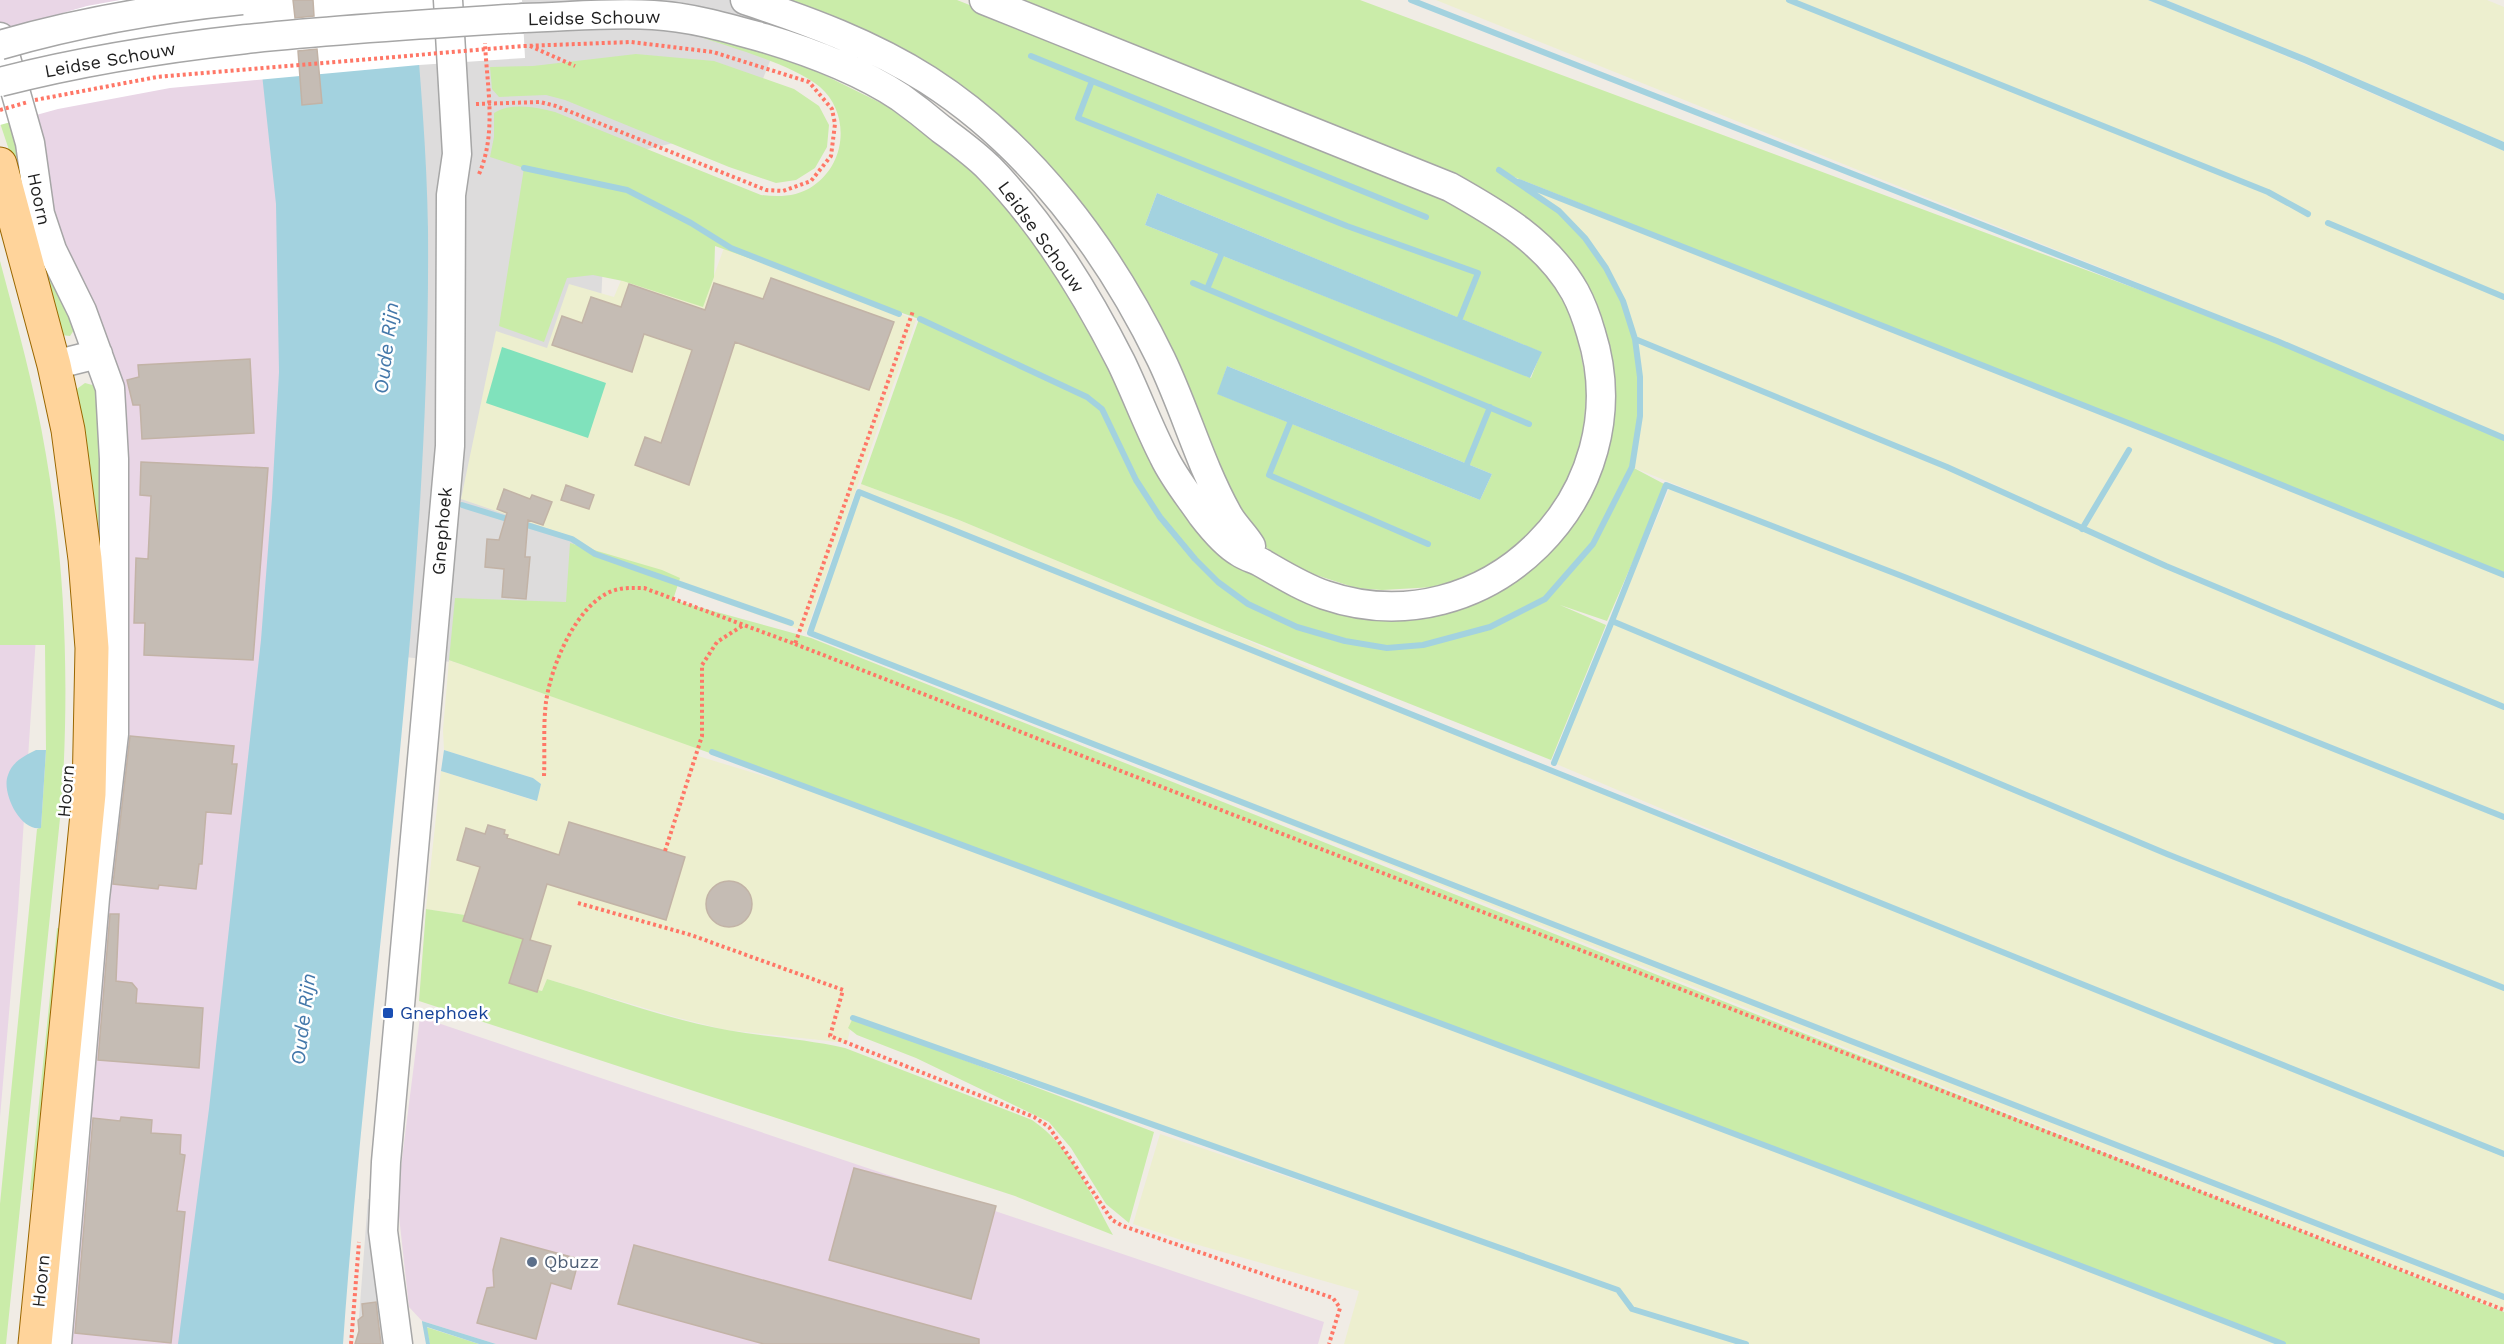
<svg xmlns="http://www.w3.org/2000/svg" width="2504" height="1344" font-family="'Work Sans',sans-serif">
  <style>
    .residential { fill: #dddcdc }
    .industrial { fill: #e9d6e6 }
    .farmland { fill: #edefcf }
    .grass { fill: #caeca9; fill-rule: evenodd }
    .pitch { fill: #80e2bc }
    .water { fill: #a3d2df }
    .pier { fill: #fff }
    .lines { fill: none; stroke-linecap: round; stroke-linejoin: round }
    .stream { stroke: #a3d2df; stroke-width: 6 }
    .building { fill: #c5bcb4; stroke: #c2b3a6; stroke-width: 1.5 }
    .minor-casing { stroke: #a6a6a6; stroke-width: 31 }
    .major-casing { stroke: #9a6700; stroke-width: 35 }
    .path { stroke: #ff7767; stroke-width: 4; stroke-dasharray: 3 3; stroke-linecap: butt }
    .minor { stroke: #fff; stroke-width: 28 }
    .major { stroke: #ffd49b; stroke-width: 33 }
    .minor-bridge-casing { stroke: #a6a6a6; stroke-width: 31; stroke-linecap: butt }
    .path-bridge { stroke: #ff7767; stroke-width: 4; stroke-dasharray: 3 3; stroke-linecap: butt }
    .minor-bridge { stroke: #fff; stroke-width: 28 }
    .transit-dot { fill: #1a4fb4; stroke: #fff; stroke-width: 2 }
    .service-dot { fill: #5c6f8a; stroke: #fff; stroke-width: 2 }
    .labels { text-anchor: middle; stroke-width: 5; stroke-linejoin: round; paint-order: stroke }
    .street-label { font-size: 18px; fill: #1f1f1f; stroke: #fff }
    .transit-label { font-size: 18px; fill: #164399; stroke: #fff; text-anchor: start }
    .service-label { font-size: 18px; fill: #4e5e75; stroke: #fff; text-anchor: start }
    .water-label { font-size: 20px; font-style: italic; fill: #4478aa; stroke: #fff }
  </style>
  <rect width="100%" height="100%" fill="#f0ece5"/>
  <!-- residential -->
  <path class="residential" d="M410 0H794L744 127 608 158 583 676 386 655Z
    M368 1199H379L396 1344H357Z"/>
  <!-- industrial -->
  <path class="industrial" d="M0 0H261L281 98 282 542 204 1344H57L103 414 0 114Z
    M0 407 38 606 18 910 0 1117Z
    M420 1017 1324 1322 1318 1344H496L422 1321 409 1307 397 1198Z"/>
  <!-- farmland -->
  <path class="farmland" d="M1436 0H2148L2249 40 2504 151V440L2211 312Z
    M2166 0H2487L2504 7V142L2307 57Z
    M1499 170 2504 575V1311L810 633 861 484 959 520 1224 630 1546 772 1787 862 1554 763 1670 487 2328 747 1632 467 1640 416V377L1635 339 1508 177Z
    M725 245 916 320 806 632 573 549 575 538 461 499 496 331 547 348 569 284 614 297 622 278 703 306Z
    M449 660 700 748 698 756 836 798 1530 1056 2286 1344H1344L1359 1291 1181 1240 1133 1224 1160 1134 1495 1247 1160 1130 853 1018 847 1043 726 1030 675 1017 547 979 542 991 509 983 465 915 426 909 441 771 536 801 541 784 533 778 444 750 443 730Z"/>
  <!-- grass -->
  <path class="grass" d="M789 0H957L1406 179 1486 220 1530 256 1547 276 1565 303 1575 326 1587 386 1582 444 1561 496 1521 544 1494 563 1467 576 1435 587 1382 590 1356 588 1313 574 1284 561 1262 544 1246 527 1101 233 860 29ZM1157 193 1541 352 1531 378 1145 225ZM1227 366 1492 474 1480 500 1218 394Z
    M1014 0H1360L2277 341 2504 440V575L1502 172C1516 187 1541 196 1558 210 1617 258 1647 343 1640 417 1638 434 1634 451 1632 467L1666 485 1607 621 1560 605 1606 625 1551 760 1224 630 959 520 861 484 919 319 715 246 714 277 703 307 623 281 593 275 567 278 544 342 499 326 524 168 490 157 494 137V113C511 102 536 107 555 112L761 195C779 197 797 197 813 186 847 163 850 113 820 87 794 65 732 48 698 36L757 49 808 67 889 107 953 152 1019 215 1235 559 1445 612 1476 601 1499 590 1525 573 1562 538 1580 512 1613 410V376L1608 344 1597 311 1562 253Z
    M636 54 714 61 794 89 819 106 829 125 827 147 815 168 796 180 776 183 729 167 565 100 546 95 499 97 492 89 490 67 533 66Z
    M0 63 25 161 14 165 0 123Z
    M28 185 76 327 70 336 61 335 56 330Z
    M0 261C17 325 35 389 46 455 66 569 69 684 62 799L6 1344H0V1204L37 829 41 827 46 750 45 645H0Z
    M85 383 96 386 109 627 74 391Z
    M570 543 662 570 680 578 673 600 811 638 2504 1312V1344H2286L1530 1056 836 798 449 660 455 598 566 602Z
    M426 909 465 915 525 933 510 983 542 991 547 979C606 996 666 1019 727 1030 766 1037 806 1039 845 1048L1032 1120C1071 1146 1091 1195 1113 1235L1015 1196 419 1001Z
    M57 928 60 929 43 1151 33 1190H30Z
    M853 1018 1154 1132 1129 1223 1106 1204 1071 1148 1049 1122 916 1058 857 1035 848 1028Z
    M426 1327 479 1344H430Z"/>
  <!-- pitch -->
  <path class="pitch" d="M502 347 606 383 588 438 486 403Z"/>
  <!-- water -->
  <path class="water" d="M254 0H414C420 76 427 153 428 230 431 603 369 973 343 1344H178L209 1109 261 640 272 498 279 372 276 204Z
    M2148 0H2166L2307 57 2504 142V151L2304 63Z
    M1157 193 1542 352 1530 378 1145 225Z
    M1227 366 1492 474 1480 500 1217 394Z
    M36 750H46L41 828C20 832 1 792 8 775 12 762 24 756 36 750Z
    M444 750 533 778 541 784 537 801 441 771Z
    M422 1322V1321L496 1344H479L427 1327 430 1344H426Z"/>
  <!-- pier -->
  <path class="pier" d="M120 0H522L525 58 419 65 170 88 58 109 0 125V31L87 6Z"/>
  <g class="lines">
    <!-- stream -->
    <path class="stream" d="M1411 0 2277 341 2504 438
      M1789 0 2268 192 2308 214
      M1031 56 1426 217
      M1092 81 1078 118 1347 226 1478 273 1460 318
      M524 168 627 190 691 223 731 248 899 314
      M1519 182 2156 434 2504 575
      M2328 223 2504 297
      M1193 283 1529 424
      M1207 289 1221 255
      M920 319 1087 397 1102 409 1136 480 1160 517 1195 559 1218 582 1248 604 1297 627 1345 641 1387 648 1423 645 1490 627 1545 599 1593 544 1632 467 1640 416V377L1635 339 1623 301 1606 268 1585 238 1559 211 1499 170
      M1635 339 1947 467 2166 566 2504 707
      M1290 423 1269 475 1428 544
      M1467 464 1490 407
      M462 505 572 539 595 554 791 623
      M2082 529 2129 450
      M712 752C1236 947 1761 1141 2283 1344
      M1554 763 1612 621
      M2504 817 1907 578 1666 485 1612 621 2167 854 2504 988
      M853 1018 1618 1290 1632 1309 1746 1344
      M2504 1154 859 492 810 633 2504 1297"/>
  </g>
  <!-- building -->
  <path class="building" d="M293 0H313L314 16 295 18Z
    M317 49 322 103 302 105 298 51Z
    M771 278 894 322 869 390 735 342 689 485 635 465 645 437 661 443 692 350 644 334 632 372 552 345 562 316 582 323 591 297 621 307 629 284 705 310 714 283 763 299Z
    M250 359 254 433 142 439 140 405H133L127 380 139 377 138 365Z
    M141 462 268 468 253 660 144 655 145 623H134L136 558 148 559 151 496 140 495Z
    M566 485 594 495 589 509 561 500Z
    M504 489 530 499 532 495 552 502 543 525 528 520 525 557H530L526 599 502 597 504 569 485 567 487 539 499 540 507 513 497 509Z
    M130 736 234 746 232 764H237L231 814 206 812 202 864H199L196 889 159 885 158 889 113 884Z
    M569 822 685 857 666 920 547 884 530 940 551 946 537 992 509 983 523 939 463 921 480 867 457 860 466 828 485 834 488 825 505 830 504 834 508 835 507 838 559 855Z
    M706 904a23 23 0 1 1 46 0a23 23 0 1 1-46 0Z
    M110 914H119L116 981 132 983 137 989 136 1003 203 1008 199 1068 98 1060Z
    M121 1117 152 1120 151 1133 181 1135 180 1154 185 1155 177 1211 185 1212 171 1343 75 1333 93 1118 120 1121Z
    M854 1168 996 1206 971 1299 829 1260Z
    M501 1238 579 1259 571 1289 551 1283 536 1339 477 1323 487 1288 494 1287 493 1270Z
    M634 1245 979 1339V1344H764L618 1304Z
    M376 1302 381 1344H355L359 1331 358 1320 363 1316 362 1304Z"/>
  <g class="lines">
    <!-- minor casing -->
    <g class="minor-casing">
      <path id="minor" d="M745 0C809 21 871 44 928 80 1031 146 1108 250 1161 359 1185 409 1200 464 1227 513 1233 525 1244 534 1251 546
        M523 18C566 17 611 12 653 15 691 17 728 28 764 38 811 52 859 70 900 97 914 107 928 118 941 129 957 141 974 153 989 168 1043 223 1086 293 1121 362 1136 393 1148 426 1164 457 1174 478 1189 496 1202 515 1212 528 1225 544 1239 552 1246 557 1255 559 1262 563 1283 575 1302 587 1325 595 1486 650 1642 494 1591 333 1587 319 1582 305 1575 292 1547 242 1498 214 1450 187L984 0
        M0 37 30 143 40 214 52 250 82 311 110 388 114 459V734L95 898 57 1344
        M54 365 98 354
        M398 1344 383 1231 386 1162 450 446 451 195 457 154 448 0"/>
    </g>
    <!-- major casing -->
    <g class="major-casing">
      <path id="major" d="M0 164 54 365 68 430 85 559 92 648 89 794 35 1344"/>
    </g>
    <!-- path -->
    <path class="path" d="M530 46 575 66
      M476 104 540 102 556 106 766 190 783 191 811 181 831 156 835 124 832 109 809 82 713 52 631 42 524 46
      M479 174C497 133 487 87 485 43
      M795 644 2504 1310
      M544 776C545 752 543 726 546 702 551 666 576 605 612 591 623 587 633 588 644 588L795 644 913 311
      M665 851 702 736V665L717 642 742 626
      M578 903 691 935 843 990 830 1036 1034 1117 1049 1127 1112 1220 1123 1226 1333 1298 1340 1308 1329 1344
      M351 1344 359 1242"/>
    <!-- minor -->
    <use href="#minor" class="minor"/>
    <!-- major -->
    <use href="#major" class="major"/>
    <!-- minor-bridge casing -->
    <g class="minor-bridge-casing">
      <path id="minor-bridge" d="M0 45C79 22 161 8 242 0
        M0 82C170 38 348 29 523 18"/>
    </g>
    <!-- path-bridge -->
    <path class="path-bridge" d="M35 100 157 77 524 46
      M0 110 28 102"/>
    <!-- minor-bridge -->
    <use href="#minor-bridge" class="minor-bridge"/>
  </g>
  <!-- markers -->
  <rect class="transit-dot" x="382" y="1007" width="12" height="12" rx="3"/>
  <circle class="service-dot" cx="532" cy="1262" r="6"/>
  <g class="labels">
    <!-- street labels -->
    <g class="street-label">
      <text transform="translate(594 18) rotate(-1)" y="6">Leidse Schouw</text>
      <text transform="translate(110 60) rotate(-10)" y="6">Leidse Schouw</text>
      <text transform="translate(39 199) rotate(78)" y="6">Hoorn</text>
      <text transform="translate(1041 237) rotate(54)" y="6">Leidse Schouw</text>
      <text transform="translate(442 531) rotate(-85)" y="6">Gnephoek</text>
      <text transform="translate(66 791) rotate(-85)" y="6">Hoorn</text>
      <text transform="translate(41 1281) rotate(-84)" y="6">Hoorn</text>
    </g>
    <!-- transit labels -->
    <g class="transit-label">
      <text x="400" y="1019">Gnephoek</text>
    </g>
    <!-- service labels -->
    <g class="service-label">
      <text x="544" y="1268">Qbuzz</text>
    </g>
    <!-- water labels -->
    <g class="water-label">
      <text transform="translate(386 348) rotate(-83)" y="7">Oude Rijn</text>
      <text transform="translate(303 1019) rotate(-83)" y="7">Oude Rijn</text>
    </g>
  </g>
</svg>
